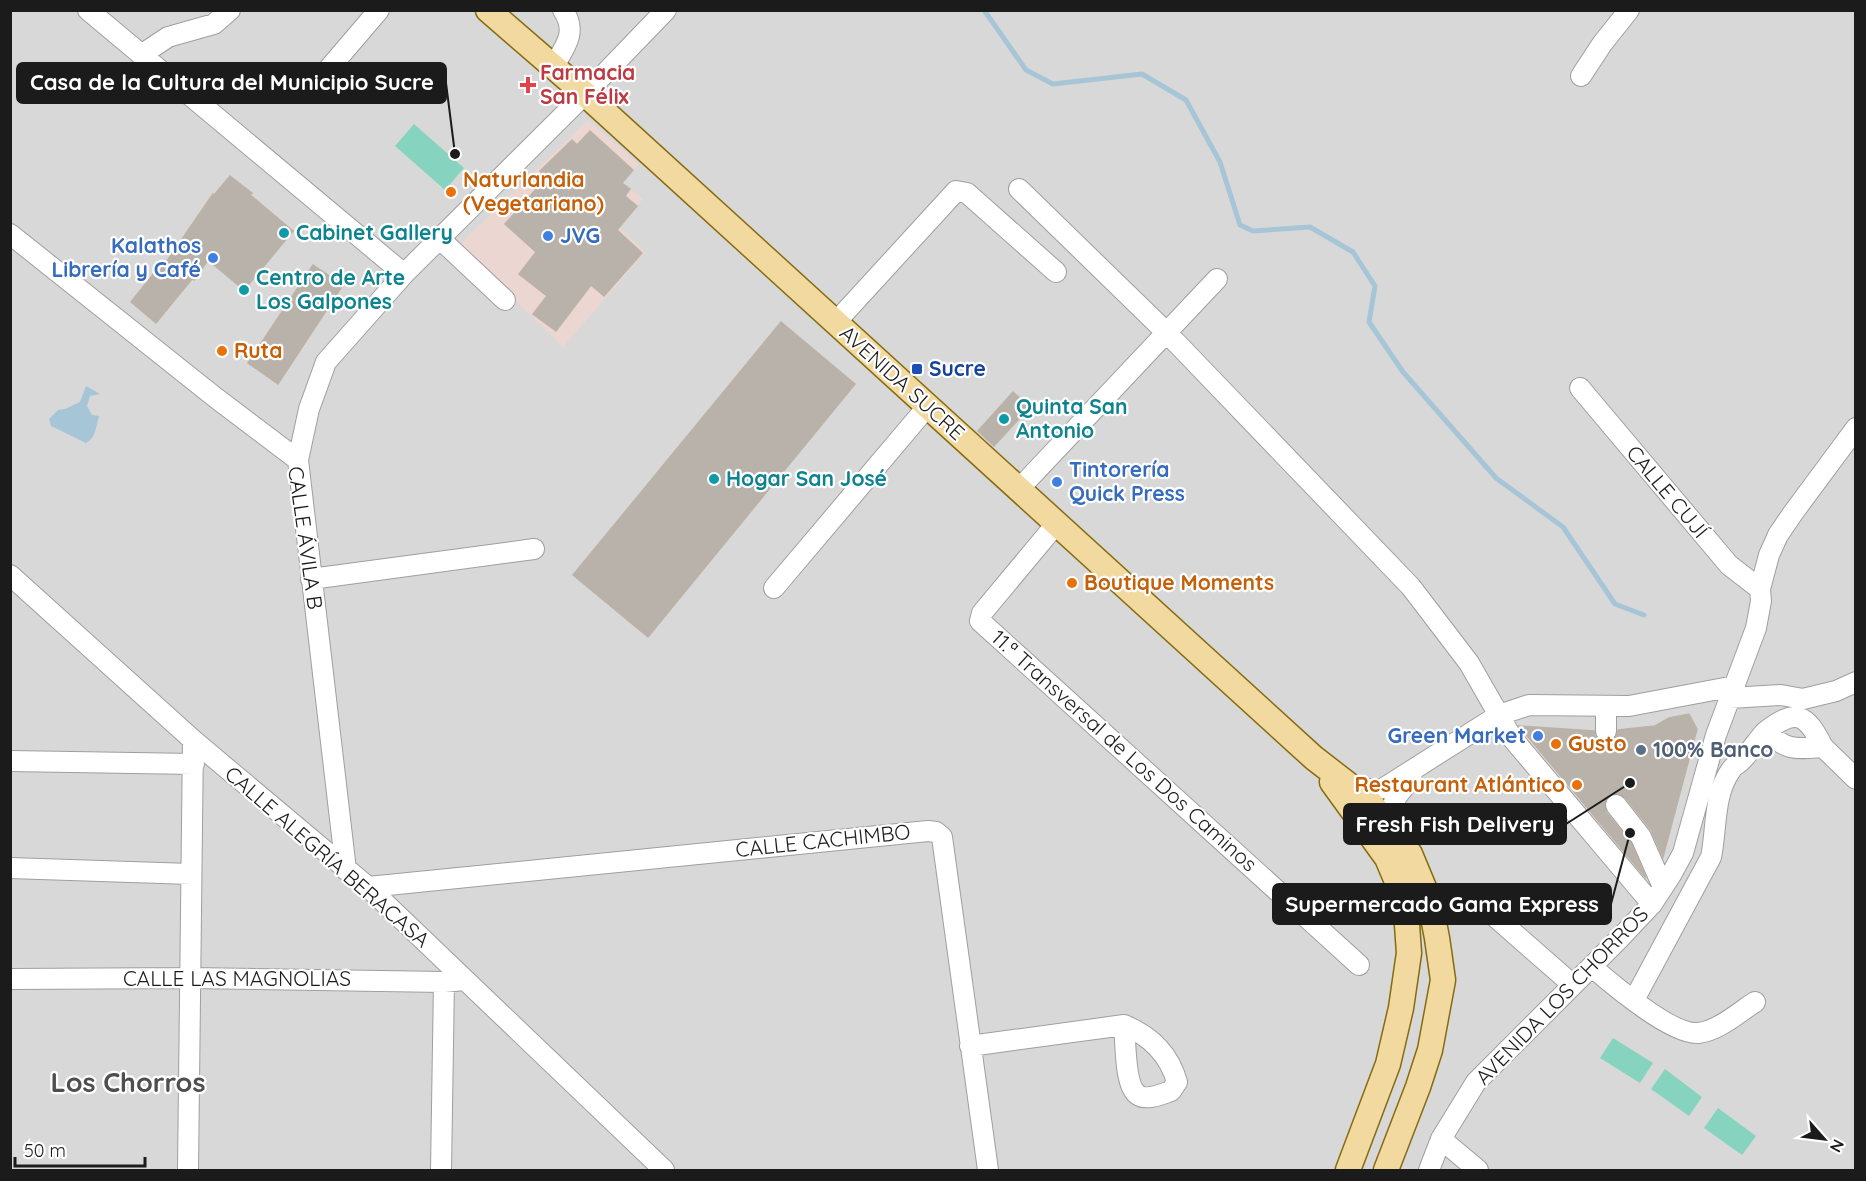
<svg xmlns="http://www.w3.org/2000/svg" width="1866" height="1181" font-family="Quicksand,sans-serif">
  <style>
    .residential { fill: #d9d8d8 }
    .commercial { fill: #ecd6d2 }
    .pitch { fill: #86d4c0 }
    .water { fill: #a6c5d6 }
    .lines { fill: none; stroke-linecap: round; stroke-linejoin: round }
    .stream { stroke: #a6c5d6; stroke-width: 5 }
    .building { fill: #b8b2ab; stroke: #bcb2a5; stroke-width: 1.5 }
    .minor-casing { stroke: #9f9f9f; stroke-width: 22 }
    .major-casing { stroke: #856c0d; stroke-width: 27 }
    .minor { stroke: #fff; stroke-width: 20 }
    .major { stroke: #f2d9a0; stroke-width: 24 }
    .health-dot { fill: #e0444e; stroke: #fff; stroke-width: 2 }
    .food-dot { fill: #e8710a; stroke: #fff; stroke-width: 2 }
    .culture-dot { fill: #0f9aa8; stroke: #fff; stroke-width: 2 }
    .shop-dot { fill: #3f7fe0; stroke: #fff; stroke-width: 2 }
    .transit-dot { fill: #1a4fb4; stroke: #fff; stroke-width: 2 }
    .service-dot { fill: #5c6f8a; stroke: #fff; stroke-width: 2 }
    .labels { text-anchor: middle; stroke-width: 4.5; stroke-linejoin: round; paint-order: stroke }
    .health-label { font-size: 21px; font-weight: bold; fill: #be3a42; stroke: #fff; text-anchor: start }
    .food-label { font-size: 21px; font-weight: bold; fill: #c56008; stroke: #fff; text-anchor: start }
    .culture-label { font-size: 21px; font-weight: bold; fill: #0d838f; stroke: #fff; text-anchor: start }
    .shop-label { font-size: 21px; font-weight: bold; fill: #366cbe; stroke: #fff; text-anchor: start }
    .transit-label { font-size: 21px; font-weight: bold; fill: #164399; stroke: #fff; text-anchor: start }
    .street-label { font-size: 21px; fill: #1b1b1b; stroke: #fff }
    .service-label { font-size: 21px; font-weight: bold; fill: #4e5e75; stroke: #fff; text-anchor: start }
    .district-label { font-size: 27px; font-weight: bold; fill: #4e4e4e; stroke: #fff }
    .leader { fill: none; stroke: #1b1b1b; stroke-width: 2 }
    .callout-dot { fill: #1b1b1b; stroke: #fff; stroke-width: 2 }
    .callout { fill: #1b1b1b; stroke: #1b1b1b; stroke-width: 2 }
    .callout-label { font-size: 22px; text-anchor: middle; font-weight: bold; fill: #fff }
  </style>
  <rect width="100%" height="100%" fill="#eceae2"/>
  <!-- residential -->
  <path class="residential" d="M10 11H1855V1170H11Z"/>
  <!-- commercial -->
  <path class="commercial" d="M588 120 639 165 622 182 643 199 619 227 645 252 563 347 459 245Z"/>
  <!-- pitch -->
  <path class="pitch" d="M414 124 464 168 445 190 395 146Z
    M1613 1038 1653 1063 1640 1083 1600 1058Z
    M1665 1069 1702 1097 1689 1116 1651 1089Z
    M1718 1108 1756 1136 1742 1155 1704 1128Z"/>
  <!-- water -->
  <path class="water" d="M86 386 100 394 90 396 87 406 92 415 99 416C96 426 96 438 86 443L51 426 49 419 58 410 65 409 80 402Z"/>
  <g class="lines">
    <!-- stream -->
    <path class="stream" d="M984 10 1026 70 1053 84 1142 74 1186 100 1220 162 1240 225 1253 231 1310 227 1353 252 1375 286 1369 322 1403 372 1496 478 1563 527 1615 604 1644 615"/>
  </g>
  <!-- building -->
  <path class="building" d="M590 131 633 170 622 183 630 189 625 196 637 206 617 230 642 253 604 296 591 285 556 331 533 314 547 296 519 274 536 252 505 224 546 178 540 171 572 140 577 145Z
    M230 176 252 193 250 195 293 231 244 290 208 260 194 280 192 279 156 323 131 302 155 272 158 274 213 194 214 195Z
    M313 265 343 285 278 384 248 363Z
    M781 322 855 384 648 637 573 575Z
    M1013 392 1030 407 994 446 978 431Z
    M1689 714 1697 729 1663 857 1651 830 1625 797 1620 794 1614 793 1608 796 1605 801 1606 812 1631 843 1646 878 1519 726 1594 731 1595 736 1600 741 1607 743 1616 737 1618 730 1655 726 1669 718Z"/>
  <g class="lines">
    <!-- minor casing -->
    <g class="minor-casing">
      <path id="minor" d="M88 10 404 274
        M141 55 168 37 214 24 230 10
        M553 67C565 47 578 32 563 10
        M326 72 379 10
        M1581 76 1602 44 1629 10
        M1019 189 1167 333 1411 587 1469 663 1512 738 1652 904
        M10 234 216 398 298 460
        M439 238 505 300
        M835 323 956 191 967 193 1056 272
        M1580 388 1729 565 1760 589
        M1019 489 1217 279
        M1057 523 982 613 980 621 1359 965
        M10 575 193 740 368 887 664 1170
        M311 579 534 549
        M774 588 927 407
        M1730 698 1781 695 1803 699 1836 691 1856 682
        M1606 707V731
        M1765 732C1796 708 1806 713 1823 747
        M10 761 194 764
        M1350 785 1374 790 1384 788 1499 715 1529 705 1629 706 1735 686
        M1616 805 1641 837 1663 887
        M1399 834C1385 808 1394 797 1412 779
        M10 868 191 874
        M346 870 298 460 309 409 326 362 404 274 585 94 666 10
        M368 887 928 831 936 832 942 837 988 1170
        M1493 915 1573 985
        M1592 967C1613 985 1672 1035 1698 1033 1718 1031 1738 1013 1755 1002
        M10 979 191 978 444 982 464 980
        M1634 1000 1711 857C1717 829 1713 795 1731 770 1733 766 1738 764 1741 761 1750 752 1757 741 1765 732 1789 751 1794 749 1823 747L1856 779
        M970 1046 1124 1025C1151 1036 1169 1054 1177 1082L1171 1091C1162 1094 1147 1101 1138 1095 1124 1086 1126 1041 1124 1025
        M1441 1139 1478 1170
        M188 1170 193 740
        M441 1170 444 982
        M1429 1170 1441 1139 1476 1082 1620 938 1652 904 1671 875 1683 853 1716 735 1756 628 1761 601 1760 589 1769 555 1778 535 1793 513 1856 428"/>
    </g>
    <!-- major casing -->
    <g class="major-casing">
      <path id="major" d="M488 10 585 94 1314 758 1367 799 1382 817 1410 854 1430 902 1437 938 1443 980 1430 1050 1418 1087 1386 1170
        M1332 782 1387 858 1398 884 1406 911 1409 953 1401 1008 1388 1064 1348 1170"/>
    </g>
    <!-- minor -->
    <use href="#minor" class="minor"/>
    <!-- major -->
    <use href="#major" class="major"/>
  </g>
  <!-- markers -->
  <path class="health-dot" d="M525 76h6v6h6v6h-6v6h-6v-6h-6v-6h6z"/>
  <g class="food-dot">
    <circle cx="451" cy="192" r="6"/>
    <circle cx="222" cy="351" r="6"/>
    <circle cx="1072" cy="583" r="6"/>
    <circle cx="1556" cy="744" r="6"/>
    <circle cx="1577" cy="785" r="6"/>
  </g>
  <g class="culture-dot">
    <circle cx="284" cy="233" r="6"/>
    <circle cx="244" cy="290" r="6"/>
    <circle cx="1004" cy="419" r="6"/>
    <circle cx="714" cy="479" r="6"/>
  </g>
  <g class="shop-dot">
    <circle cx="548" cy="236" r="6"/>
    <circle cx="213" cy="258" r="6"/>
    <circle cx="1057" cy="482" r="6"/>
    <circle cx="1538" cy="736" r="6"/>
  </g>
  <rect class="transit-dot" x="911" y="363" width="12" height="12" rx="3"/>
  <circle class="service-dot" cx="1641" cy="750" r="6"/>
  <g class="labels">
    <!-- health labels -->
    <g class="health-label">
      <text x="540" y="80">Farmacia<tspan x="540" dy="24">San Félix</tspan></text>
    </g>
    <!-- food labels -->
    <g class="food-label">
      <text x="463" y="187">Naturlandia<tspan x="463" dy="24">(Vegetariano)</tspan></text>
      <text x="234" y="358">Ruta</text>
      <text x="1084" y="590">Boutique Moments</text>
      <text x="1568" y="751">Gusto</text>
      <text x="1565" y="792" text-anchor="end">Restaurant Atlántico</text>
    </g>
    <!-- culture labels -->
    <g class="culture-label">
      <text x="296" y="240">Cabinet Gallery</text>
      <text x="256" y="285">Centro de Arte<tspan x="256" dy="24">Los Galpones</tspan></text>
      <text x="1016" y="414">Quinta San<tspan x="1016" dy="24">Antonio</tspan></text>
      <text x="726" y="486">Hogar San José</text>
    </g>
    <!-- shop labels -->
    <g class="shop-label">
      <text x="560" y="243">JVG</text>
      <text x="201" y="253" text-anchor="end">Kalathos<tspan x="201" dy="24">Librería y Café</tspan></text>
      <text x="1069" y="477">Tintorería<tspan x="1069" dy="24">Quick Press</tspan></text>
      <text x="1526" y="743" text-anchor="end">Green Market</text>
    </g>
    <!-- transit labels -->
    <g class="transit-label">
      <text x="929" y="376">Sucre</text>
    </g>
    <!-- street labels -->
    <g class="street-label">
      <text transform="translate(902 383) rotate(42)" y="7">AVENIDA SUCRE</text>
      <text transform="translate(1667 492) rotate(50)" y="7">CALLE CUJÍ</text>
      <text transform="translate(305 538) rotate(82)" y="7">CALLE ÁVILA B</text>
      <text transform="translate(1124 751) rotate(42)" y="7">11.ª Transversal de Los Dos Caminos</text>
      <text transform="translate(823 841) rotate(-6)" y="7">CALLE CACHIMBO</text>
      <text transform="translate(327 857) rotate(41)" y="7">CALLE ALEGRÍA BERACASA</text>
      <text x="237" y="986">CALLE LAS MAGNOLIAS</text>
      <text transform="translate(1562 996) rotate(-46)" y="7">AVENIDA LOS CHORROS</text>
    </g>
    <!-- service labels -->
    <g class="service-label">
      <text x="1653" y="757">100% Banco</text>
    </g>
    <!-- district labels -->
    <g class="district-label">
      <text x="128" y="1092">Los Chorros</text>
    </g>
  </g>
  <!-- callouts -->
  <path class="leader" d="M455 154L446 83M1630 783L1566 824M1630 833L1611 904"/>
  <g class="callout-dot">
    <circle cx="455" cy="154" r="6"/>
    <circle cx="1630" cy="783" r="6"/>
    <circle cx="1630" cy="833" r="6"/>
  </g>
  <g class="callout">
    <rect x="17" y="63" width="429" height="40" rx="6"/>
    <rect x="1344" y="804" width="222" height="40" rx="6"/>
    <rect x="1273" y="884" width="338" height="40" rx="6"/>
  </g>
  <g class="callout-label">
    <text x="232" y="90">Casa de la Cultura del Municipio Sucre</text>
    <text x="1455" y="832">Fresh Fish Delivery</text>
    <text x="1442" y="912">Supermercado Gama Express</text>
  </g>
  <!-- border -->
  <rect width="1866" height="1181" fill="none" stroke="#1b1b1b" stroke-width="24"/>
  <!-- north arrow -->
  <g transform="translate(1824 1139) rotate(118)" stroke="#ffffff" stroke-width="4.5" paint-order="stroke">
  <path d="M0-4.5L10 22L0 15L-10 22Z" fill="#1b1b1b"/>
  <text y="-9" font-size="16" font-weight="bold" text-anchor="middle" fill="#1b1b1b">N</text>
  </g>
  <!-- scale -->
  <path d="M15 1157v9h130v-9" fill="none" stroke="#1b1b1b" stroke-width="3"/>
  <text x="24" y="1157" font-size="18" fill="#1b1b1b" stroke="#ffffff" stroke-width="4.5" paint-order="stroke">50 m</text>
</svg>
